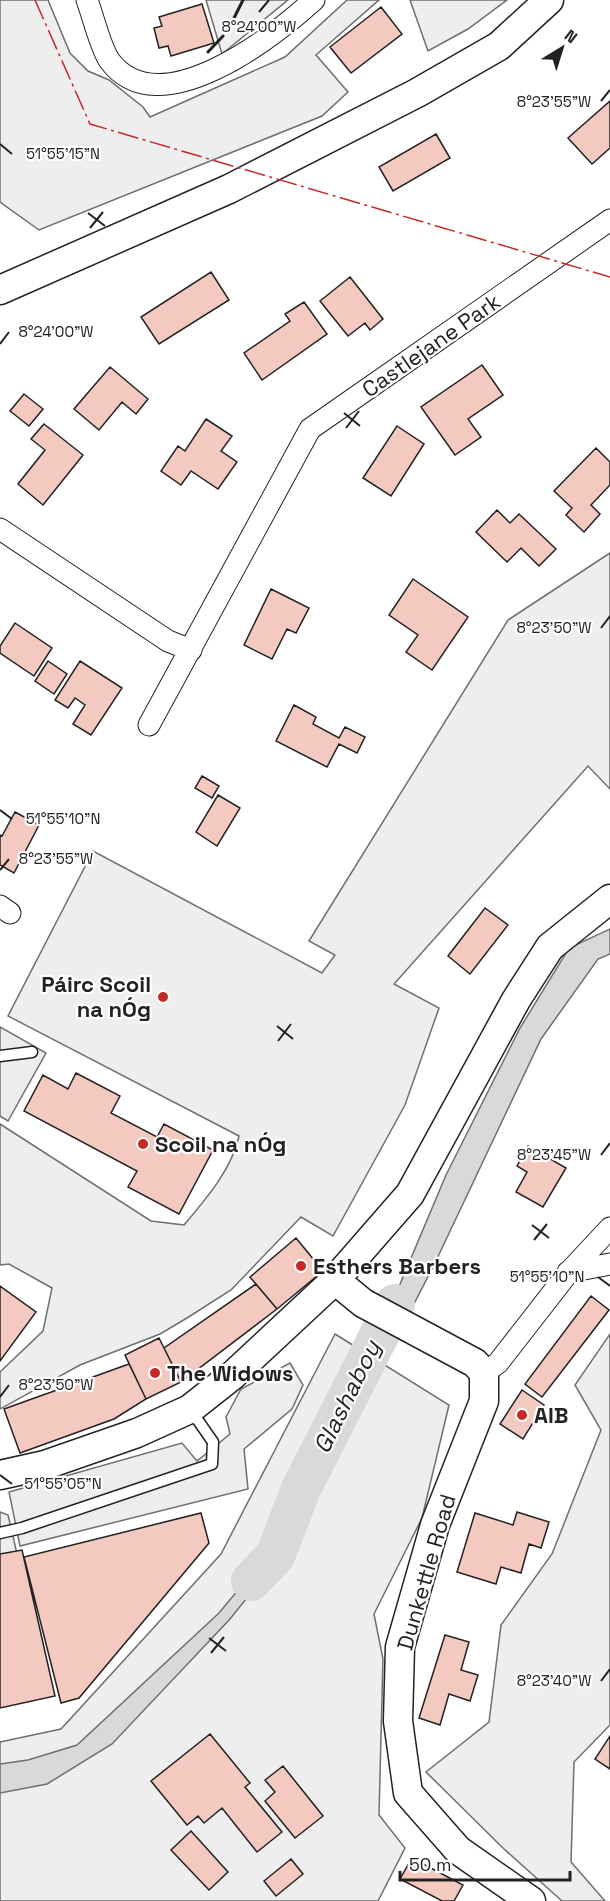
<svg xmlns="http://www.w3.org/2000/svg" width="610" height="1901" font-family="'Space Grotesk',sans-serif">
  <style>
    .green { fill: #eee; stroke: #6f6f6f; stroke-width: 1.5 }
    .parking { fill: #ededed; stroke: #6f6f6f; stroke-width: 1.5 }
    .water { fill: #d9d9d9; stroke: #6f6f6f; stroke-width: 1.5 }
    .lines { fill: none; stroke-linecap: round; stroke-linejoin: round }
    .river { stroke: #d9d9d9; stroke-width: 40 }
    .building { fill: #f3c9c0; stroke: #222; stroke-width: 1.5 }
    .lane-casing { stroke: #222; stroke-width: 13 }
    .street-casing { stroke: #222; stroke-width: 23 }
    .secondary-casing { stroke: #222; stroke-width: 31 }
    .lane { stroke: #fff; stroke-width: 10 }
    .street { stroke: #fff; stroke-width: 21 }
    .secondary { stroke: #fff; stroke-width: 28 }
    .wall { stroke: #222; stroke-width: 3 }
    .power { stroke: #c62828; stroke-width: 1.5; stroke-dasharray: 21 4.5 3 4.5; stroke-linecap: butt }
    .ticks { fill: none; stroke: #222; stroke-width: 2 }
    .poi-dot { fill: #c62828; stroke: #fff; stroke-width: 2 }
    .labels { text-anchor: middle; stroke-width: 4.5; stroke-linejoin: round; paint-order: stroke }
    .street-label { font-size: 22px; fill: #222; stroke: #fff }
    .poi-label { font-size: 22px; font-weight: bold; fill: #222; stroke: #fff; text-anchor: start }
    .water-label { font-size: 24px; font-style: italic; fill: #222; stroke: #fff }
    .ticks-label { font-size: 15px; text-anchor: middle; fill: #222; stroke: #fff; stroke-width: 4.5; stroke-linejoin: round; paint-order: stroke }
  </style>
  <rect width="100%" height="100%" fill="#fff"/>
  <!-- green -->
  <path class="green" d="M0 0H48L70 53 88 71 109 80 143 107 150 117 285 57 347 0H379L316 55 348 92 322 116 39 230 0 202Z
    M206 0H288L222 54Z
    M410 0H507L468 29 428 51Z
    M610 553V789L588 766 394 984 439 1008 405 1105 333 1236 301 1217 231 1290 187 1318 160 1334 80 1365 0 1409V1372L43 1331 52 1288 9 1264 0 1265V1124L151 1221 184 1225C206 1199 232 1169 239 1136L8 1016 93 851 322 973 335 955 309 941 508 620Z
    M335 1334 449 1405 422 1518 374 1614 383 1659 379 1815 405 1848 378 1901H0V1742L61 1729 221 1554Z
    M610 1334V1725L574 1762 571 1862 605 1901H562L504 1849 426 1772 489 1722 501 1625 552 1554 601 1430 575 1385Z"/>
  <!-- parking -->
  <path class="parking" d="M0 1027 46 1053 8 1121 0 1116Z
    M290 1363 303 1385 292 1409 244 1449 248 1489 20 1546 9 1492 182 1443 197 1461 230 1434 226 1417 241 1389Z
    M0 1512 8 1515 18 1558 0 1562Z"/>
  <!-- water -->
  <path class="water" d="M610 929V954L598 959 541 1039 434 1265 291 1543 230 1619 112 1744 47 1784 0 1793V1764L28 1760 77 1745 219 1613 282 1537 371 1353 446 1175 520 1028 569 948Z"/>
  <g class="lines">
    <!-- river -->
    <path class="river" d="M251 1581 275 1556 301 1489 395 1304"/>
  </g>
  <!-- building -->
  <path class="building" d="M202 4 214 43 171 56 168 46 159 48 154 28 162 26 159 17Z
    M381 7 402 34 351 73 330 47Z
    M610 101V148L592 164 568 138Z
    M436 134 450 158 393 191 379 167Z
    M211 272 229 300 159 344 141 317Z
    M350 277 383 319 370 330 365 323 348 336 320 301Z
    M304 302 327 334 262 380 244 353 290 321 285 314Z
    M482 365 503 395 468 419 481 437 455 455 421 407Z
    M110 367 148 399 136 414 122 402 99 430 74 409Z
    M24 394 43 409 29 426 10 411Z
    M206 419 232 436 221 451 237 462 218 489 191 471 181 485 161 471 178 446 185 451Z
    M44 424 83 455 43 505 18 484 45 450 31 439Z
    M397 426 424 444 391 496 363 478Z
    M596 448 610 462V485L591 505 600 514 584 532 566 515 572 508 554 491Z
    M497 510 510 523 519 514 556 549 539 566 521 548 507 562 476 532Z
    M413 579 468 617 432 670 406 652 418 635 389 615Z
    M271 589 309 608 296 633 287 629 272 659 244 645Z
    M15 623 52 648 34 676 0 653V646Z
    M48 661 67 674 54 694 35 681Z
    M80 661 122 688 91 735 73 724 85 705 75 698 68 708 55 700Z
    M294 705 316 717 313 724 339 738 345 727 365 737 357 753 339 744 327 767 276 741Z
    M202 776 219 786 212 798 195 788Z
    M218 795 240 808 217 846 196 832Z
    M15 812 39 825 14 873 0 865V835L2 836Z
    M485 908 508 925 470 974 448 956Z
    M76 1073 120 1096 111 1113 157 1137 164 1124 213 1150 179 1214 128 1187 137 1171 24 1111 43 1075 68 1089Z
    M528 1146 566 1168 543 1207 516 1192 527 1172 517 1166Z
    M296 1238 323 1271 277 1309 250 1277Z
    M256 1284 277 1309 181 1382 164 1348Z
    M0 1286 36 1312 0 1361Z
    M591 1296 609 1310 542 1397 525 1384Z
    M159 1338 181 1382 146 1399 125 1355Z
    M129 1364 146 1399 114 1419 20 1453 4 1409Z
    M522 1390 544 1405 523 1439 500 1424Z
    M517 1512 549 1522 541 1548 529 1544 521 1573 501 1567 496 1584 457 1572 475 1513 513 1525Z
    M201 1513 209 1543 79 1698 61 1703 24 1557Z
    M22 1550 55 1696 0 1708V1554Z
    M445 1635 469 1642 461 1670 478 1675 470 1701 449 1694 440 1725 419 1718Z
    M210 1734 250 1783 245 1787 282 1832 257 1852 222 1808 204 1823 198 1816 187 1825 151 1781Z
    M610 1736V1769L595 1759Z
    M283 1766 323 1816 295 1838 265 1801 275 1792 265 1780Z
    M191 1831 228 1872 209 1890 171 1850Z
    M412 1858 463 1885 454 1901H442L400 1879Z
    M291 1859 303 1874 276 1896 264 1881Z"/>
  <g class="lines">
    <!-- lane casing -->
    <g class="lane-casing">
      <path id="lane" d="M0 1056 32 1052
        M0 1533 22 1528 212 1464 213 1442 190 1409"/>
    </g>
    <!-- street casing -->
    <g class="street-casing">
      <path id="street" d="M87 0C93 16 100 46 109 60 158 128 273 37 314 0
        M0 529 168 641 191 650
        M149 725 310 429 610 220
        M0 906 10 913
        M568 1272 610 1264
        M484 1373 498 1363 568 1273 610 1228"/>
    </g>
    <!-- secondary casing -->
    <g class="secondary-casing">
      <path id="secondary" d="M0 290 229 189 417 93 499 46 549 0
        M335 1280 363 1303 475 1363 484 1373V1401L435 1525 400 1647 398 1721 408 1793 458 1850 531 1901
        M0 1475 45 1465 137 1433 190 1409 233 1375 335 1280 410 1194 516 1000 550 947 610 899"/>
    </g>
    <!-- lane -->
    <use href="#lane" class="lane"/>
    <!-- street -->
    <use href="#street" class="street"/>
    <!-- secondary -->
    <use href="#secondary" class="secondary"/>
    <!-- wall -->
    <path class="wall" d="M232 22 243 0
      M208 52 223 36"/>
    <!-- power -->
    <path class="power" d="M35 0 90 124 610 277"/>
  </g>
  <!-- ticks -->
  <path class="ticks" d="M259 12 269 0M601 101 610 90M0 144 12 154M88 213 105 226M90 228 103 212M0 344 9 332M344 413 360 426M346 428 359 411M601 628 610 616M0 810 12 819M0 870 9 859M277 1026 293 1039M278 1041 291 1024M601 1155 610 1143M532 1225 549 1238M534 1240 547 1224M598 1277 610 1286M0 1397 9 1385M0 1475 12 1484M209 1638 226 1651M211 1653 224 1637M601 1681 610 1669"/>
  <!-- markers -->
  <g class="poi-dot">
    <circle cx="163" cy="997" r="6"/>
    <circle cx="143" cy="1144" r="6"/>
    <circle cx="301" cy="1266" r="6"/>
    <circle cx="155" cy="1373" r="6"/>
    <circle cx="522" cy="1415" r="6"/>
  </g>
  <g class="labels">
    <!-- street labels -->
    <g class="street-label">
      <text transform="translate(431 345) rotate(-35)" y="8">Castlejane Park</text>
      <text transform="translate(426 1572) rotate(-74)" y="8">Dunkettle Road</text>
    </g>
    <!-- poi labels -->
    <g class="poi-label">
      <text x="151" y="992" text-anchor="end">Páirc Scoil<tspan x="151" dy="25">na nÓg</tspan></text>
      <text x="155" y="1152">Scoil na nÓg</text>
      <text x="313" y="1274">Esthers Barbers</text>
      <text x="167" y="1381">The Widows</text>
      <text x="534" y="1423">AIB</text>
    </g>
    <!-- water labels -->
    <g class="water-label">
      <text transform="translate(347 1397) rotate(-64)" y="8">Glashaboy</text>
    </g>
  </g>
  <g class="ticks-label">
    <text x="259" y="32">8°24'00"W</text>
    <text x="554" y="107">8°23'55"W</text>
    <text x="63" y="159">51°55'15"N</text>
    <text x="56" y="337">8°24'00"W</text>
    <text x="554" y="633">8°23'50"W</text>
    <text x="63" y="824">51°55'10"N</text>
    <text x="56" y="864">8°23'55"W</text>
    <text x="554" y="1160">8°23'45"W</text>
    <text x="547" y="1282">51°55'10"N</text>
    <text x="56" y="1390">8°23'50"W</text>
    <text x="63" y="1489">51°55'05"N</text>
    <text x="554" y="1686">8°23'40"W</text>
  </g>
  <!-- north arrow -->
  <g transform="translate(562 48) rotate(38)" stroke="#ffffff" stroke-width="4.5" paint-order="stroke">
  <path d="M0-4.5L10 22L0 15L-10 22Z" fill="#222222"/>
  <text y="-9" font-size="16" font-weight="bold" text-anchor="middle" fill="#222222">N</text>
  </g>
  <!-- scale -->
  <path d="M400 1871v9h170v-9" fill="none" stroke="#222222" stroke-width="3"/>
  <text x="409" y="1871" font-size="18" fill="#222222" stroke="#ffffff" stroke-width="4.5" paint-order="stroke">50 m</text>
</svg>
